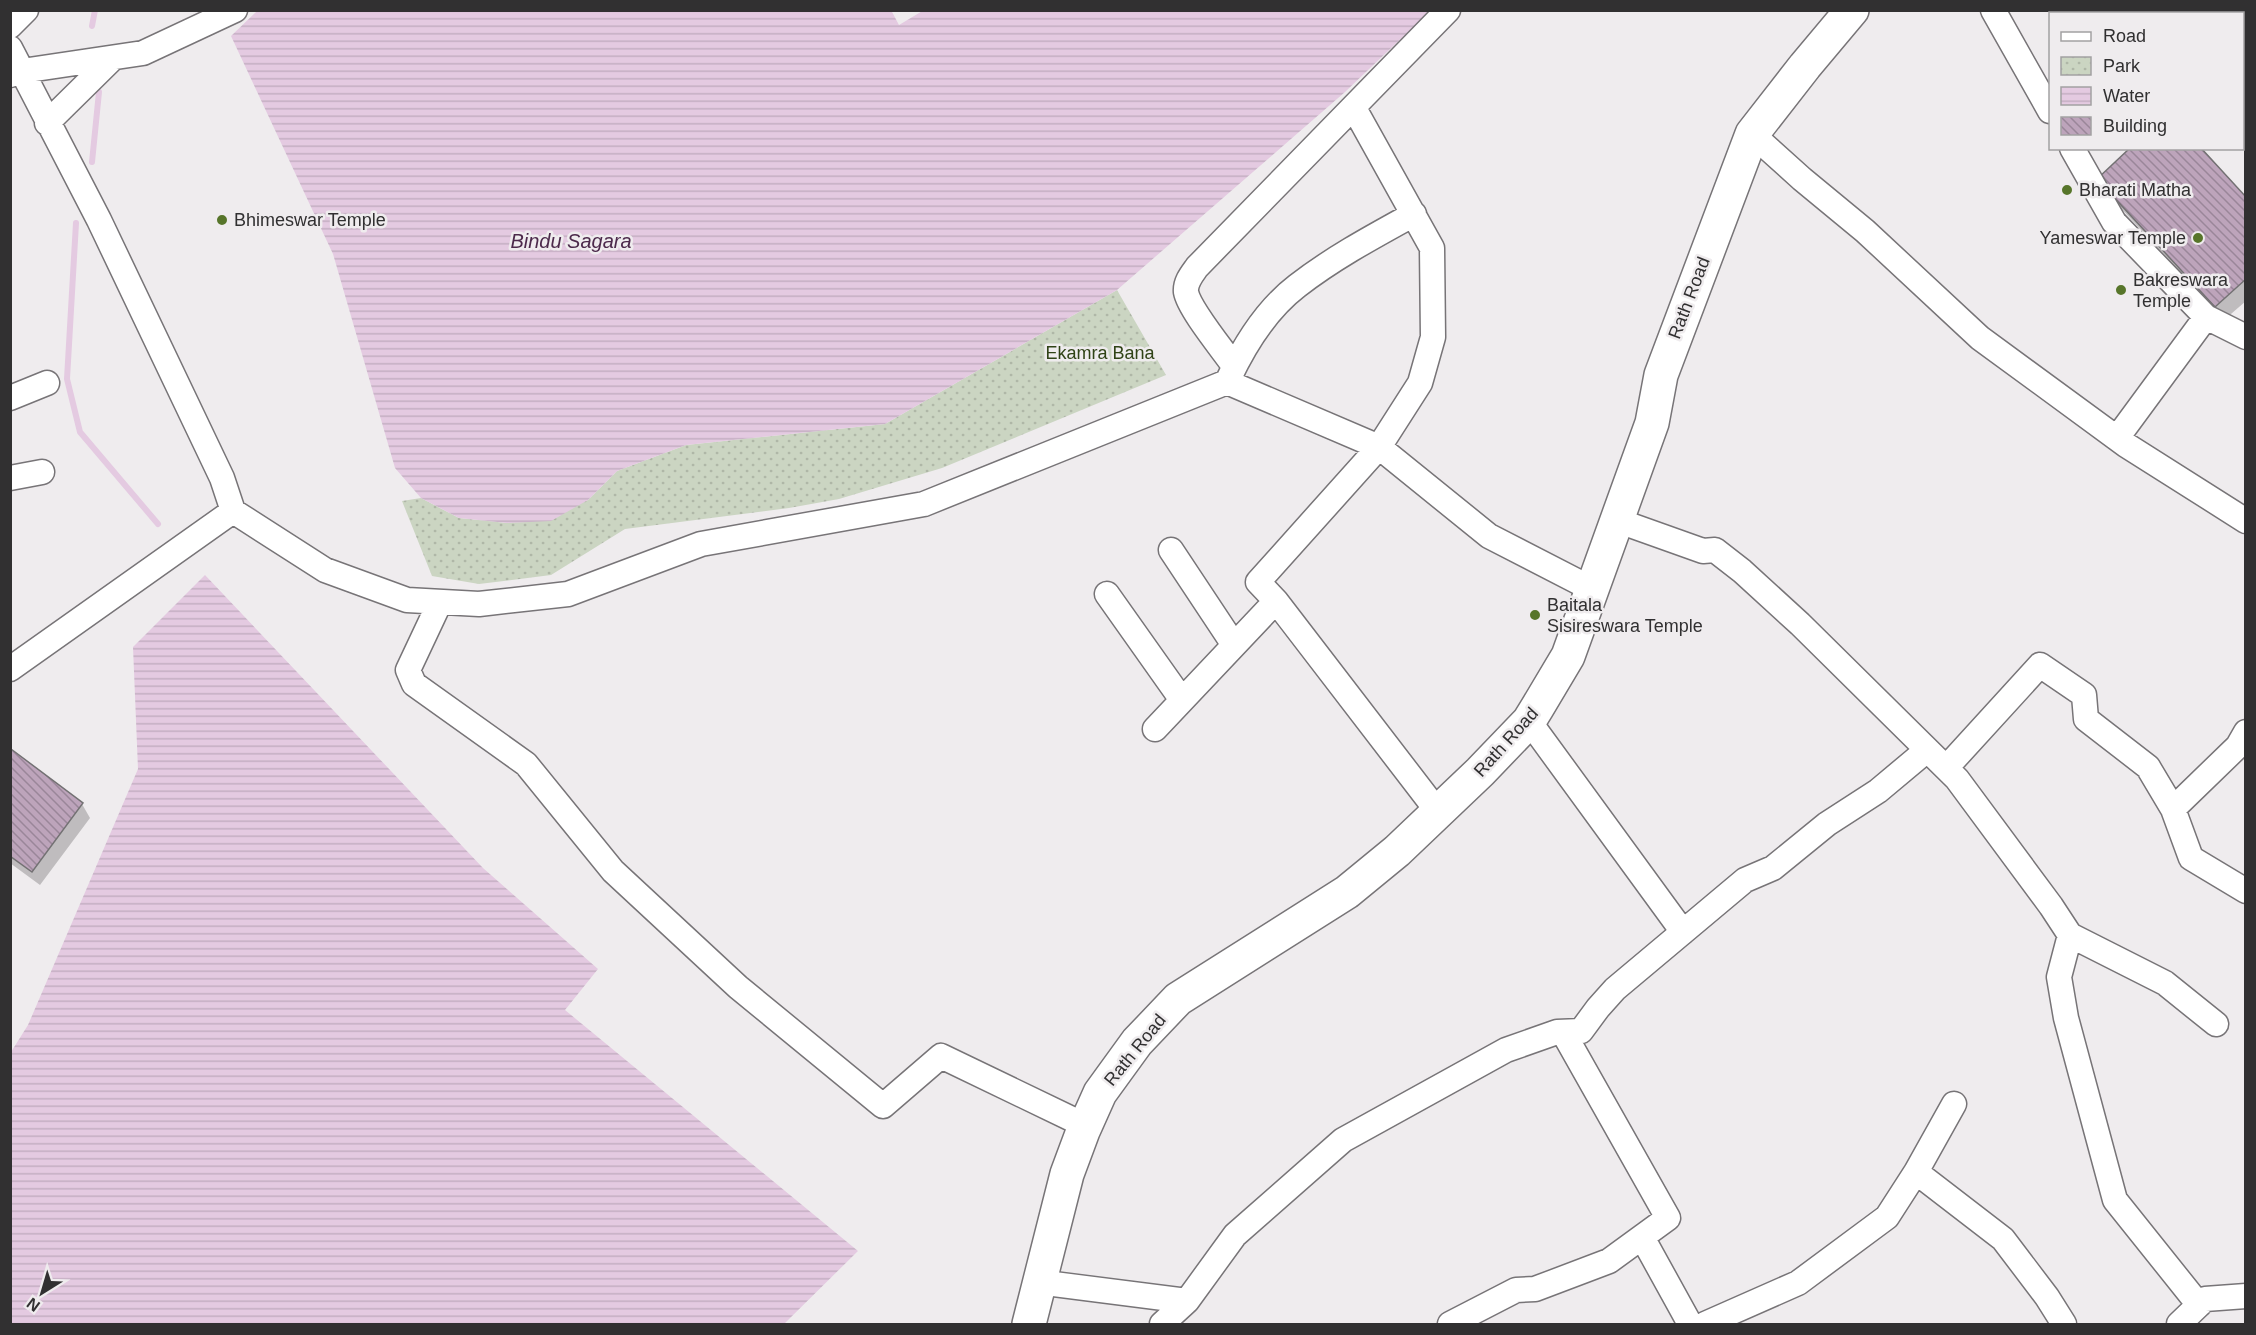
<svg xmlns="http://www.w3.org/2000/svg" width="2256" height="1335" font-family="Helvetica,sans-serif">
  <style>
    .park { fill: url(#park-dots) }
    .water { fill: url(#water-rules) }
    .shadow { fill: #0003 }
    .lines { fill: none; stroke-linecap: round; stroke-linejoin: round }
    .stream { stroke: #e4cae1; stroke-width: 6 }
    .building { fill: url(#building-back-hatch); stroke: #737173; stroke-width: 1.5 }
    .street-casing { stroke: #777477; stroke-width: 27 }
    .secondary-casing { stroke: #777477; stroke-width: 36 }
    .street { stroke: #fff; stroke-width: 24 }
    .secondary { stroke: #fff; stroke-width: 33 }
    .poi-dot { fill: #57752a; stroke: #efecee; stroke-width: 2 }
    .labels { text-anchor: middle; stroke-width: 5; stroke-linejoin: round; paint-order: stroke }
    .poi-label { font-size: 18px; fill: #313031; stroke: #efecee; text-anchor: start }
    .street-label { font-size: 18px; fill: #313031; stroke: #efecee }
    .park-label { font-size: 18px; fill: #304316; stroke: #efecee }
    .water-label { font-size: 20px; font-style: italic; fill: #4d2a4c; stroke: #efecee }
  </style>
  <defs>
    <pattern id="park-dots" width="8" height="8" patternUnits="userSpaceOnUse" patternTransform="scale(1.5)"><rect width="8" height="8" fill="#cbd5c2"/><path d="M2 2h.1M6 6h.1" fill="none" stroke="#afb7a7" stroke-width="1.8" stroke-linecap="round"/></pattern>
    <pattern id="water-rules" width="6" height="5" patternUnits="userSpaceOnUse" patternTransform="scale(1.5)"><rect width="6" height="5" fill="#e4cae1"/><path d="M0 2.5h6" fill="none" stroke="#c4aec2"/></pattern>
    <pattern id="building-back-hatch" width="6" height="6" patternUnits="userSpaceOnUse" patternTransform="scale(1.5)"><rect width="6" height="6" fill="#bda4bb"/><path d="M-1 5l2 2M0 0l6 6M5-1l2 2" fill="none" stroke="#9a8699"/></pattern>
  </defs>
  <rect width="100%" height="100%" fill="#efecee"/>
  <!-- park -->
  <path class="park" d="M1117 290 1166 375 942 468 839 499 789 508 625 529 551 575 479 584 432 576 402 501 421 498 459 518 507 523 588 500 617 471 686 445 885 424Z"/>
  <!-- water -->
  <path class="water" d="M257 11 891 10 899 25 924 10 1430 11 1345 92 1117 290 885 424 686 445 617 471 588 500 551 521 507 523 459 518 421 498 395 468 333 254 231 36Z
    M205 575 483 868 598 969 565 1010 858 1251 784 1324H11V1052L28 1025 138 769 133 647Z"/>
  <!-- shadow -->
  <path class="shadow" d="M2107 193 2246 199V301L2224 320Z
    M11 751 82 804 90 818 40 885 10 863Z"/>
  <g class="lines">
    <!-- stream -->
    <path class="stream" d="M92 26 95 10
      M92 162 99 92
      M76 223 67 379 80 432 158 524"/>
  </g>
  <!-- building -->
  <path class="building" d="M2130 148H2201L2246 197V279L2215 307 2097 179Z
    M11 749 83 803 32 872 10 856Z"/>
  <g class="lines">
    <!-- street casing -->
    <g class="street-casing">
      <path id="street" d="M1993 10 2050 111
        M10 26 26 10
        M10 48 99 220 222 478 233 511
        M10 75 22 71 143 53 235 10
        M47 123 113 58
        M1752 134 1802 179 1865 231 1980 338 2126 445 2246 521
        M2072 148 2114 222 2206 317 2246 337
        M1234 366C1223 350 1189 309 1186 292 1185 282 1192 274 1197 267L1448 10
        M1229 378C1245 344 1267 309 1297 286 1333 258 1374 236 1414 214
        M10 398 47 383
        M2117 438 2206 317
        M10 478 42 472
        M1616 520 1703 551 1715 550 1742 571 1800 624 1957 779 2051 906 2070 935 2059 977 2066 1018 2115 1200 2199 1305
        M1171 550 1234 645
        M1107 594 1182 700
        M1276 601 1258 582 1379 447 1420 383 1433 337 1432 248 1354 108
        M440 602 408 670 414 684 526 764 613 871 738 987 883 1106 941 1056 1078 1122 1083 1131
        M10 669 233 511 325 570 407 600 479 604 568 594 701 544 924 504 1227 382 1379 447 1489 536 1592 589
        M1529 721 1683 932
        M1155 729 1276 601 1438 812
        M1946 768 2040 665 2084 695 2086 719 2148 767 2173 809 2238 746 2246 732
        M2173 809 2191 858 2246 891
        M2070 935 2165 983 2216 1024
        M1916 1172 2003 1239 2047 1297 2064 1324
        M1642 1237 1690 1324
        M1038 1282 1187 1301 1235 1235 1343 1140 1506 1050 1557 1032 1581 1031 1598 1008 1615 989 1745 880 1773 868 1827 824 1878 791 1927 750
        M1162 1324 1187 1301
        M1450 1324 1516 1290 1535 1289 1609 1261 1668 1218 1563 1032
        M1705 1324 1798 1283 1887 1217 1916 1172 1954 1104
        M2179 1324 2205 1299 2246 1296"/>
    </g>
    <!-- secondary casing -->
    <g class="secondary-casing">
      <path id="secondary" d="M1029 1324 1067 1174 1083 1131 1100 1093 1137 1042 1178 999 1347 892 1397 851 1480 772 1529 721 1537 708 1568 656 1652 423 1661 375 1752 134 1805 66 1852 10"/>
    </g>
    <!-- street -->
    <use href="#street" class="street"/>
    <!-- secondary -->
    <use href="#secondary" class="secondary"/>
  </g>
  <!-- markers -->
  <g class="poi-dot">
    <circle cx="2067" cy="190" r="6"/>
    <circle cx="222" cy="220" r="6"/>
    <circle cx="2198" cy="238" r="6"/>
    <circle cx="2121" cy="290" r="6"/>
    <circle cx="1535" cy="615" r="6"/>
  </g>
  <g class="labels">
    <!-- poi labels -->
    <g class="poi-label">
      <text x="2079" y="196">Bharati Matha</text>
      <text x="234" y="226">Bhimeswar Temple</text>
      <text x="2186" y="244" text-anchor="end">Yameswar Temple</text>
      <text x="2133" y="286">Bakreswara<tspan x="2133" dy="21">Temple</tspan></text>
      <text x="1547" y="611">Baitala<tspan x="1547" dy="21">Sisireswara Temple</tspan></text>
    </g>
    <!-- street labels -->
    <g class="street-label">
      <text transform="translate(1689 298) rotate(-69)" y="6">Rath Road</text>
      <text transform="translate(1506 742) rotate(-48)" y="6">Rath Road</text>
      <text transform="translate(1135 1050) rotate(-51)" y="6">Rath Road</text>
    </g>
    <!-- park labels -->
    <g class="park-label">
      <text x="1100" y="359">Ekamra Bana</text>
    </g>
    <!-- water labels -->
    <g class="water-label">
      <text x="571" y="248">Bindu Sagara</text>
    </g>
  </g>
  <!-- border -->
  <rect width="2256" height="1335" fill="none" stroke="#313031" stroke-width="24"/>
  <!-- legend -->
  <rect x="2049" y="12" width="195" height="138" fill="#efecee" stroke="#a3a1a2" stroke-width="1.5"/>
  <rect x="2061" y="32" width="30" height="9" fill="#ffffff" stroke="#a3a1a2" stroke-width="1.5"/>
  <text x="2103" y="42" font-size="18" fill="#313031">Road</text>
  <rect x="2061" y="57" width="30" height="18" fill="url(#park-dots)" stroke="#a3a1a2" stroke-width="1.5"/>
  <text x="2103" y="72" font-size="18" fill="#313031">Park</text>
  <rect x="2061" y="87" width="30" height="18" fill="url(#water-rules)" stroke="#a3a1a2" stroke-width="1.5"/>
  <text x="2103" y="102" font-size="18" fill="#313031">Water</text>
  <rect x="2061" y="117" width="30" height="18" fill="url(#building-back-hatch)" stroke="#a3a1a2" stroke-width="1.5"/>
  <text x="2103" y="132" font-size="18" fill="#313031">Building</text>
  <!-- north arrow -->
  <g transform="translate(42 1293) rotate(217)" stroke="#efecee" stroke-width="4.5" paint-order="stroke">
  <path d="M0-4.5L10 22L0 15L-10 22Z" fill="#313031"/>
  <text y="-9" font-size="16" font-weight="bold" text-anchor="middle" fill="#313031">N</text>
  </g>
</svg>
